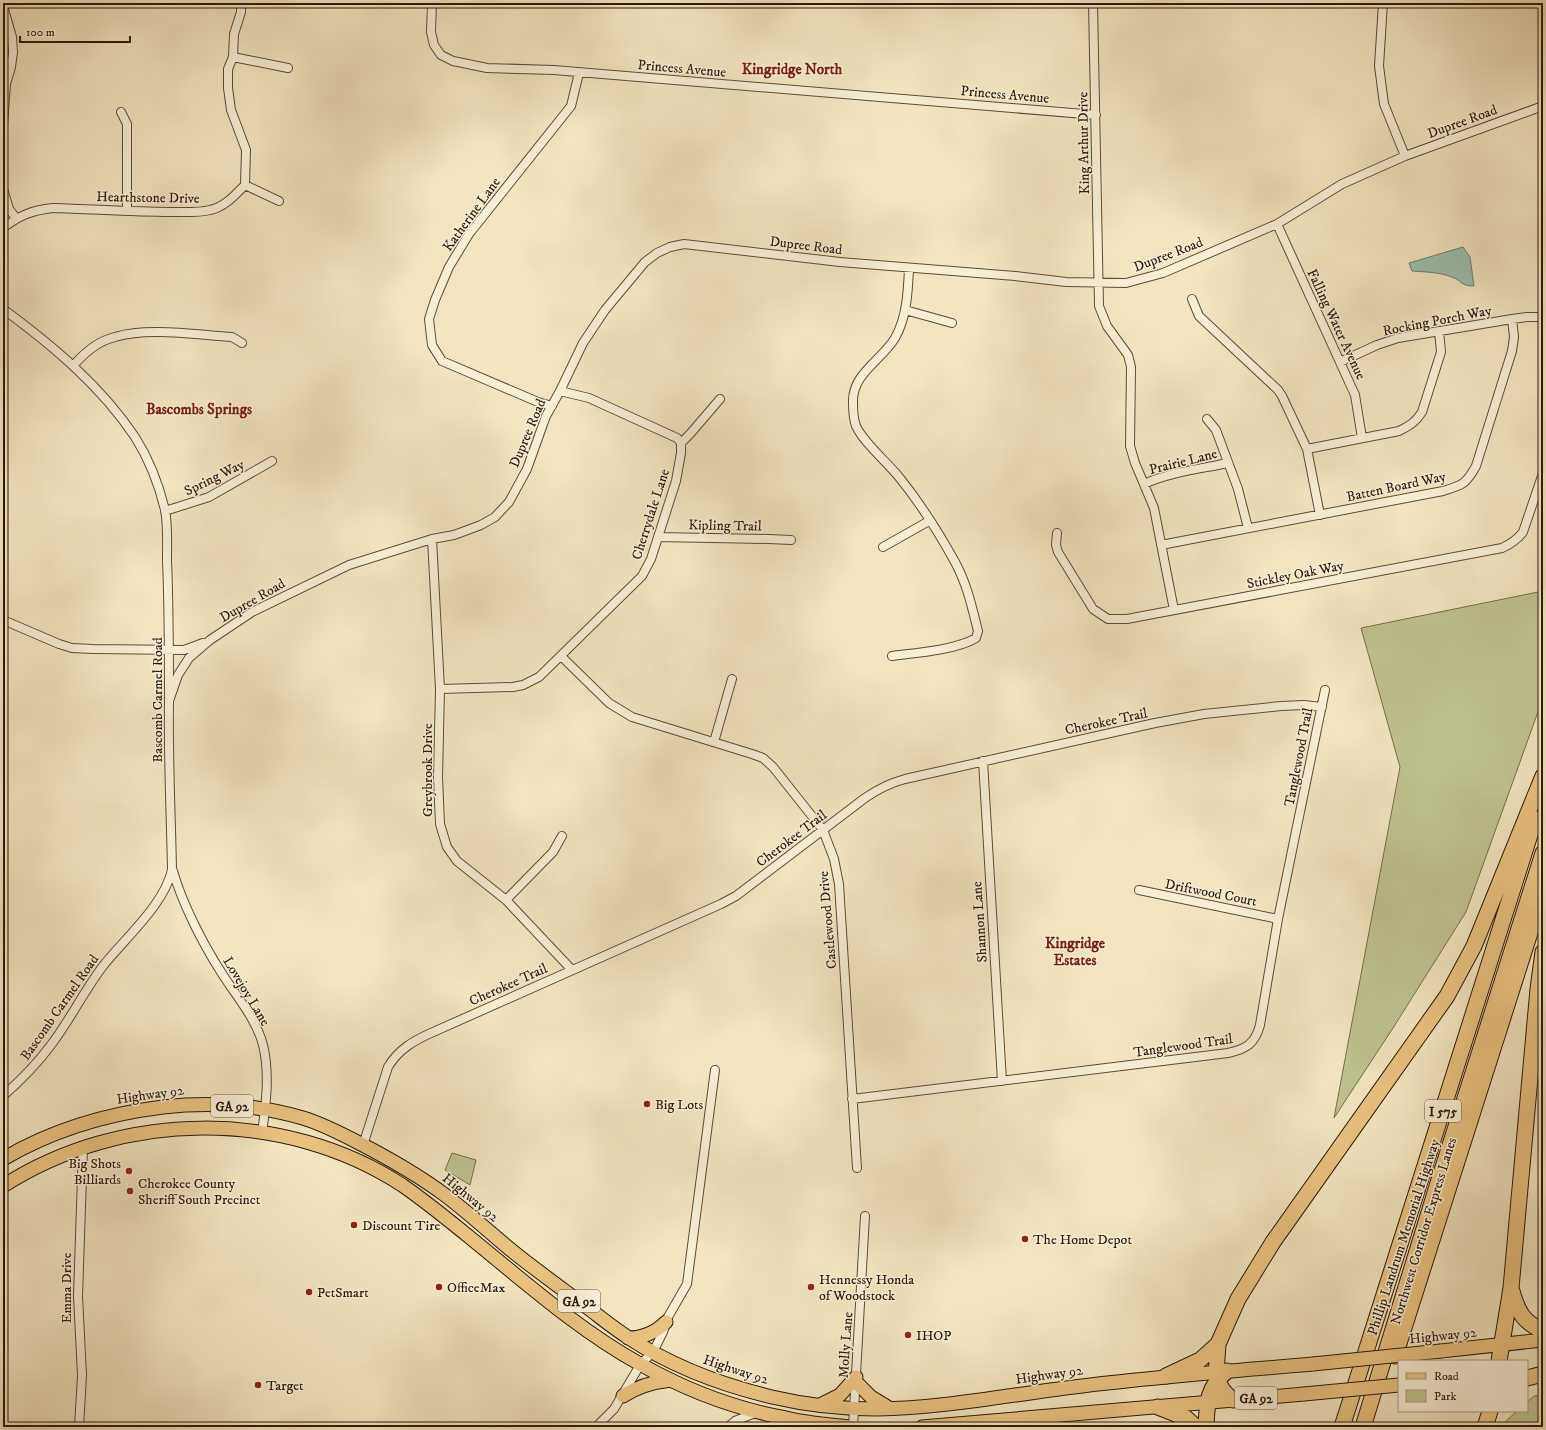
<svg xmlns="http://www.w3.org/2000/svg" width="1546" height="1430" font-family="'IM FELL DW Pica',serif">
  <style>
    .green { fill: #bfc38f; stroke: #766e4e }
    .water { fill: #9bbfaf; stroke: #6f7c6e }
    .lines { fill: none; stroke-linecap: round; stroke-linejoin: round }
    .street-casing { stroke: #5e4b3a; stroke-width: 10 }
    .primary-casing { stroke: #2c180d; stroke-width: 15 }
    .highway-casing { stroke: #2c180d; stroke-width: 17 }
    .street { stroke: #f7eed5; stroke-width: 8 }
    .primary { stroke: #e9c280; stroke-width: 13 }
    .highway { stroke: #e9c280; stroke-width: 15 }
    .primary-bridge-casing { stroke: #2c180d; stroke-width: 15; stroke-linecap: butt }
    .primary-bridge { stroke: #e9c280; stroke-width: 13 }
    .poi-dot { fill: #8f2418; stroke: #f7eed5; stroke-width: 1.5 }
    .labels { text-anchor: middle; stroke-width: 3; stroke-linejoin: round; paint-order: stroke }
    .shield { fill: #f7eed5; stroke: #695849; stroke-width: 1 }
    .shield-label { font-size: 13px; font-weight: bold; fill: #2c180d }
    .street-label { font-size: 14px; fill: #2c180d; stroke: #f7eed5 }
    .poi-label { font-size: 14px; fill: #2c180d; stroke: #f7eed5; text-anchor: start }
    .neighbourhood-label { font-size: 15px; font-weight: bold; fill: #7a1f14; stroke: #f7eed5 }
  </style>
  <rect width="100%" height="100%" fill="#f2e5bf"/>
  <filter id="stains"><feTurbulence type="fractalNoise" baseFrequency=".005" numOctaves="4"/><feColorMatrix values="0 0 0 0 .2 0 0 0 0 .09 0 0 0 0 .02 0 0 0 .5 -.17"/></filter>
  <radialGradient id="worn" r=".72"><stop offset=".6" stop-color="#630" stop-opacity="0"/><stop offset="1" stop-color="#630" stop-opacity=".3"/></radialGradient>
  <!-- green -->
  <path class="green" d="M1543 591V698L1466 912 1393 1028 1334 1118 1400 767 1361 628Z
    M452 1153 476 1160 470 1185 445 1170Z
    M1543 1395V1427H1505L1506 1421 1517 1411H1527V1402L1534 1396Z"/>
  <!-- water -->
  <path class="water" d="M1463 247 1470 257 1474 286C1460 286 1463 281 1452 277 1439 272 1425 272 1412 271L1409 263Z"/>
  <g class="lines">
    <!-- street casing -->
    <g class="street-casing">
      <path id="street" d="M432 3 431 32 434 45 441 55 453 61 487 68 554 70 1096 115
        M1093 3 1099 306 1107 326 1128 355 1131 367 1130 446 1135 463 1154 508 1174 610
        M1383 3 1379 66 1384 104 1405 156
        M3 6 12 37 13 52 11 67 6 84 3 125
        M233 57 288 68
        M121 112 127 124V211
        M245 185 279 201
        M3 189 9 209 16 218
        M1277 224 1355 395 1362 438
        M3 228C20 215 33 210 53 208 92 209 131 212 170 212 183 212 198 213 210 210 225 207 235 195 245 185L246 150 231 110 228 88V69L233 57 234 34 241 12V3
        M1192 299 1199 316 1278 390 1282 396 1307 449 1320 515
        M3 309C52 345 101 386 135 437 149 459 159 485 165 510 168 525 167 544 167 560 169 607 169 654 169 701 168 757 171 814 172 870 164 905 125 938 103 966 84 991 70 1020 51 1045 37 1064 20 1081 3 1096
        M905 310 952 323
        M1340 362 1377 345 1398 338 1512 319 1527 317H1543
        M73 366C84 353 98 341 115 337 148 327 197 335 232 337L242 343
        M552 406 538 402 442 361 432 345 429 319 435 300 449 267 469 234 571 106 579 73
        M1207 419 1216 430 1238 489 1248 528
        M681 443 690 434 720 399
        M1307 449 1399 431C1409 426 1416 422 1422 412L1441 352 1439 331
        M1144 484C1171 472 1200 469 1228 463
        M165 511 209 497 272 461
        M1057 533 1056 545 1058 552 1093 609 1108 619H1127L1502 548C1511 544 1517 540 1523 532L1543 473
        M658 537 769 539 791 540
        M432 539 440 689 438 777 440 824 447 847 457 861 506 900 572 970
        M1161 545 1443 491C1463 485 1466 484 1476 466L1512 351 1514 337 1512 319
        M883 547 929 521
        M3 620 59 644 72 648 93 649 184 650 203 643
        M561 656 609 703 632 717 752 754 763 758 773 767 823 830 834 859 839 884 857 1168
        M892 656C915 653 956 650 976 638L978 631C972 607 967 584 955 562 939 533 920 503 899 477 887 462 863 442 856 426 853 418 853 410 853 402 852 374 882 360 895 338 907 317 908 291 909 268
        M440 689 513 687 523 685 539 677 642 576 651 559 676 481 681 453V443L677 438 589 398 560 391
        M169 701 178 675 189 658 210 640 252 612 349 565 432 539 454 535 481 525 495 517 509 502 527 469 546 416 560 391 583 343 605 310 645 262 657 253 670 247 684 244 840 262 1015 276 1066 282 1126 283 1163 273 1277 224 1342 184 1405 156 1543 106
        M714 742 732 679
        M983 761 1002 1081
        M173 871C182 903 203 944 221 972 236 996 256 1018 263 1045 270 1074 266 1104 262 1133
        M1139 890 1278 919
        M506 900 553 852 562 836
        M852 1099 1228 1053C1246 1049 1255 1044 1260 1025L1278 919 1325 690
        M363 1145 388 1067C398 1050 413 1041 431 1033L721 904 736 896 865 798C878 789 890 783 905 779L1155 723 1204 714 1281 706 1304 705 1322 707
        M79 1427 82 1375 78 1296 83 1148
        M596 1427 614 1409 640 1365 653 1352 663 1332 668 1317 687 1284 715 1070
        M728 1427 735 1421 755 1413
        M853 1427 865 1216"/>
    </g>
    <!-- primary casing -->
    <g class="primary-casing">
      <path id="primary" d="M3 1159C52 1130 106 1114 163 1107 209 1102 259 1105 303 1118 323 1124 342 1134 361 1144 390 1159 418 1175 445 1195 466 1211 485 1228 505 1245 530 1266 557 1285 584 1305 599 1316 613 1328 629 1338 673 1367 722 1385 772 1397 806 1405 842 1409 877 1409 943 1408 1009 1395 1074 1387 1153 1377 1233 1371 1313 1364
        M3 1186C121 1110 284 1108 402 1185 431 1205 457 1227 484 1249 534 1290 584 1333 640 1364 684 1389 736 1409 786 1418 807 1423 829 1425 851 1427
        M628 1338C643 1338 656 1332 666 1322
        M1441 1351 1543 1340
        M856 1382 871 1397 889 1408
        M623 1396C638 1386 653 1382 671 1380
        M820 1405 840 1395 856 1377
        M922 1427 1304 1394"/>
    </g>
    <!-- highway casing -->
    <g class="highway-casing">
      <path id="highway" d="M1512 1291C1518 1312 1523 1322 1543 1331
        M1218 1344C1217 1368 1211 1383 1233 1400
        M1395 1356 1543 892
        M1499 1361 1511 1288 1538 989 1543 952
        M1166 1376 1200 1360 1218 1344 1238 1299 1273 1242 1447 996 1474 946 1543 776
        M1527 1378 1543 1374
        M1158 1407 1186 1418 1196 1427
        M1206 1427C1207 1403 1207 1387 1227 1371
        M1342 1427 1535 819
        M1363 1427 1438 1183 1543 853
        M1485 1427 1490 1411"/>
    </g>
    <!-- street -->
    <use href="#street" class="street"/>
    <!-- primary -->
    <use href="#primary" class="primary"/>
    <!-- highway -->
    <use href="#highway" class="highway"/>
    <!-- primary-bridge casing -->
    <g class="primary-bridge-casing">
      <path id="primary-bridge" d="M1313 1364 1441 1351
        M1304 1394 1399 1385"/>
    </g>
    <!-- primary-bridge -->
    <use href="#primary-bridge" class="primary-bridge"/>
  </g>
  <!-- markers -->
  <g class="poi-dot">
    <circle cx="647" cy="1104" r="4"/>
    <circle cx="129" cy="1171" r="4"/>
    <circle cx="130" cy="1191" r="4"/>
    <circle cx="354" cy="1225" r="4"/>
    <circle cx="1025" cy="1239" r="4"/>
    <circle cx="439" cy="1287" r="4"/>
    <circle cx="811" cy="1287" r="4"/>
    <circle cx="309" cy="1292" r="4"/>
    <circle cx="908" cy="1335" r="4"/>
    <circle cx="258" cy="1385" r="4"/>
  </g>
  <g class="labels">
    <!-- shield labels -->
    <g class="shield">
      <rect x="211" y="1095" width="42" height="22" rx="3"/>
      <rect x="1425" y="1100" width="36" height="22" rx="3"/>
      <rect x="558" y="1290" width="42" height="22" rx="3"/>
      <rect x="1235" y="1387" width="42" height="22" rx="3"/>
    </g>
    <g class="shield-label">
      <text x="232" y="1111">GA 92</text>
      <text x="1443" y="1116">I 575</text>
      <text x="579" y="1306">GA 92</text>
      <text x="1256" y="1403">GA 92</text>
    </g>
    <!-- street labels -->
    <g class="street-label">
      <text transform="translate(682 68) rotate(5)" y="5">Princess Avenue</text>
      <text transform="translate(1005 94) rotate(5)" y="5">Princess Avenue</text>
      <text transform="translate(1462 121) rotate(-20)" y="5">Dupree Road</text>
      <text transform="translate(1083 143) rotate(-91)" y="5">King Arthur Drive</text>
      <text transform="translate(148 197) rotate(1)" y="5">Hearthstone Drive</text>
      <text transform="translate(471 214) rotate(-54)" y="5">Katherine Lane</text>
      <text transform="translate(806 245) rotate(7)" y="5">Dupree Road</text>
      <text transform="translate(1168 254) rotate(-21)" y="5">Dupree Road</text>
      <text transform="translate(1437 320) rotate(-11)" y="5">Rocking Porch Way</text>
      <text transform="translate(1337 324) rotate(65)" y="5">Falling Water Avenue</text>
      <text transform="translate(527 433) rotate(-67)" y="5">Dupree Road</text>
      <text transform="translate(1183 461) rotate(-14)" y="5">Prairie Lane</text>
      <text transform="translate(214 477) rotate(-26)" y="5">Spring Way</text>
      <text transform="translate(1396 486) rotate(-12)" y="5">Batten Board Way</text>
      <text transform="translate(650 514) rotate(-72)" y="5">Cherrydale Lane</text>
      <text transform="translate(725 525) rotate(1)" y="5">Kipling Trail</text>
      <text transform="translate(1295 574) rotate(-11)" y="5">Stickley Oak Way</text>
      <text transform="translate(252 600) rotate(-30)" y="5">Dupree Road</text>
      <text transform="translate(157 700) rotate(-90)" y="5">Bascomb Carmel Road</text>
      <text transform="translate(1106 721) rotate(-12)" y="5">Cherokee Trail</text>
      <text transform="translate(1298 757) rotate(-79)" y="5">Tanglewood Trail</text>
      <text transform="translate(427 770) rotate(-90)" y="5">Greybrook Drive</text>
      <text transform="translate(791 838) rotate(-37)" y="5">Cherokee Trail</text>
      <text transform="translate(1211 892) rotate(11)" y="5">Driftwood Court</text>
      <text transform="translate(827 920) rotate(-95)" y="5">Castlewood Drive</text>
      <text transform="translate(979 922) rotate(-94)" y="5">Shannon Lane</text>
      <text transform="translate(508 984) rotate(-24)" y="5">Cherokee Trail</text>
      <text transform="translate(247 991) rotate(59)" y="5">Lovejoy Lane</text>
      <text transform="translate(59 1007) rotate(-55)" y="5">Bascomb Carmel Road</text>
      <text transform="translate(1183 1045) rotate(-8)" y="5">Tanglewood Trail</text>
      <text transform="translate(150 1094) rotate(-8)" y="5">Highway 92</text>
      <text transform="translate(471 1197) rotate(39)" y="5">Highway 92</text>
      <text transform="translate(1423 1231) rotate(-73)" y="5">Northwest Corridor Express Lanes</text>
      <text transform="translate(1403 1237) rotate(-72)" y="5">Phillip Landrum Memorial Highway</text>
      <text transform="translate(66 1288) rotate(-90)" y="5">Emma Drive</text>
      <text transform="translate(1443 1335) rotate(-6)" y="5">Highway 92</text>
      <text transform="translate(845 1345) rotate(-86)" y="5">Molly Lane</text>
      <text transform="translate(736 1369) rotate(18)" y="5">Highway 92</text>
      <text transform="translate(1049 1374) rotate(-8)" y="5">Highway 92</text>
    </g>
    <!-- poi labels -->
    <g class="poi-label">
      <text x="655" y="1109">Big Lots</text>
      <text x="121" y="1168" text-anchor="end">Big Shots<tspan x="121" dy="16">Billiards</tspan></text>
      <text x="138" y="1188">Cherokee County<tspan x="138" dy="16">Sheriff South Precinct</tspan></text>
      <text x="362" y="1230">Discount Tire</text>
      <text x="1033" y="1244">The Home Depot</text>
      <text x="819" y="1284">Hennessy Honda<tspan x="819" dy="16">of Woodstock</tspan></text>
      <text x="447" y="1292">OfficeMax</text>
      <text x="317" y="1297">PetSmart</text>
      <text x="916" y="1340">IHOP</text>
      <text x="266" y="1390">Target</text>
    </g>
    <!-- neighbourhood labels -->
    <g class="neighbourhood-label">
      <text x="792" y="74">Kingridge North</text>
      <text x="199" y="414">Bascombs Springs</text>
      <text x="1075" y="948">Kingridge<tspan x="1075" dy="17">Estates</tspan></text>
    </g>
  </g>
  <!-- margin -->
  <rect width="1546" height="1430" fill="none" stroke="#f2e5bf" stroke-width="16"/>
  <rect x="4" y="4" width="1538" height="1422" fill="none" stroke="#2c180d" stroke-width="2"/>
  <rect x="8" y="8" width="1530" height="1414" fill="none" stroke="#2c180d"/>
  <!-- legend -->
  <rect x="1398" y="1360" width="130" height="52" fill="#f7eed5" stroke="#a69885"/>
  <rect x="1406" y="1373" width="20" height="6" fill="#e9c280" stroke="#a69885"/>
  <text x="1434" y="1380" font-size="12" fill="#2c180d">Road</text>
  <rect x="1406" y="1390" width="20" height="12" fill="#bfc38f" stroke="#a69885"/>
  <text x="1434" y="1400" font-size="12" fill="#2c180d">Park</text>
  <!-- scale -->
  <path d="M20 36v6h110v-6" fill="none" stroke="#2c180d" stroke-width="2"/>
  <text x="26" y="36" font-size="12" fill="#2c180d" stroke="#f7eed5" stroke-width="3" paint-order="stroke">100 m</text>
  <rect width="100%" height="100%" filter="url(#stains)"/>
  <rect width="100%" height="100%" fill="url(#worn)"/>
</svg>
